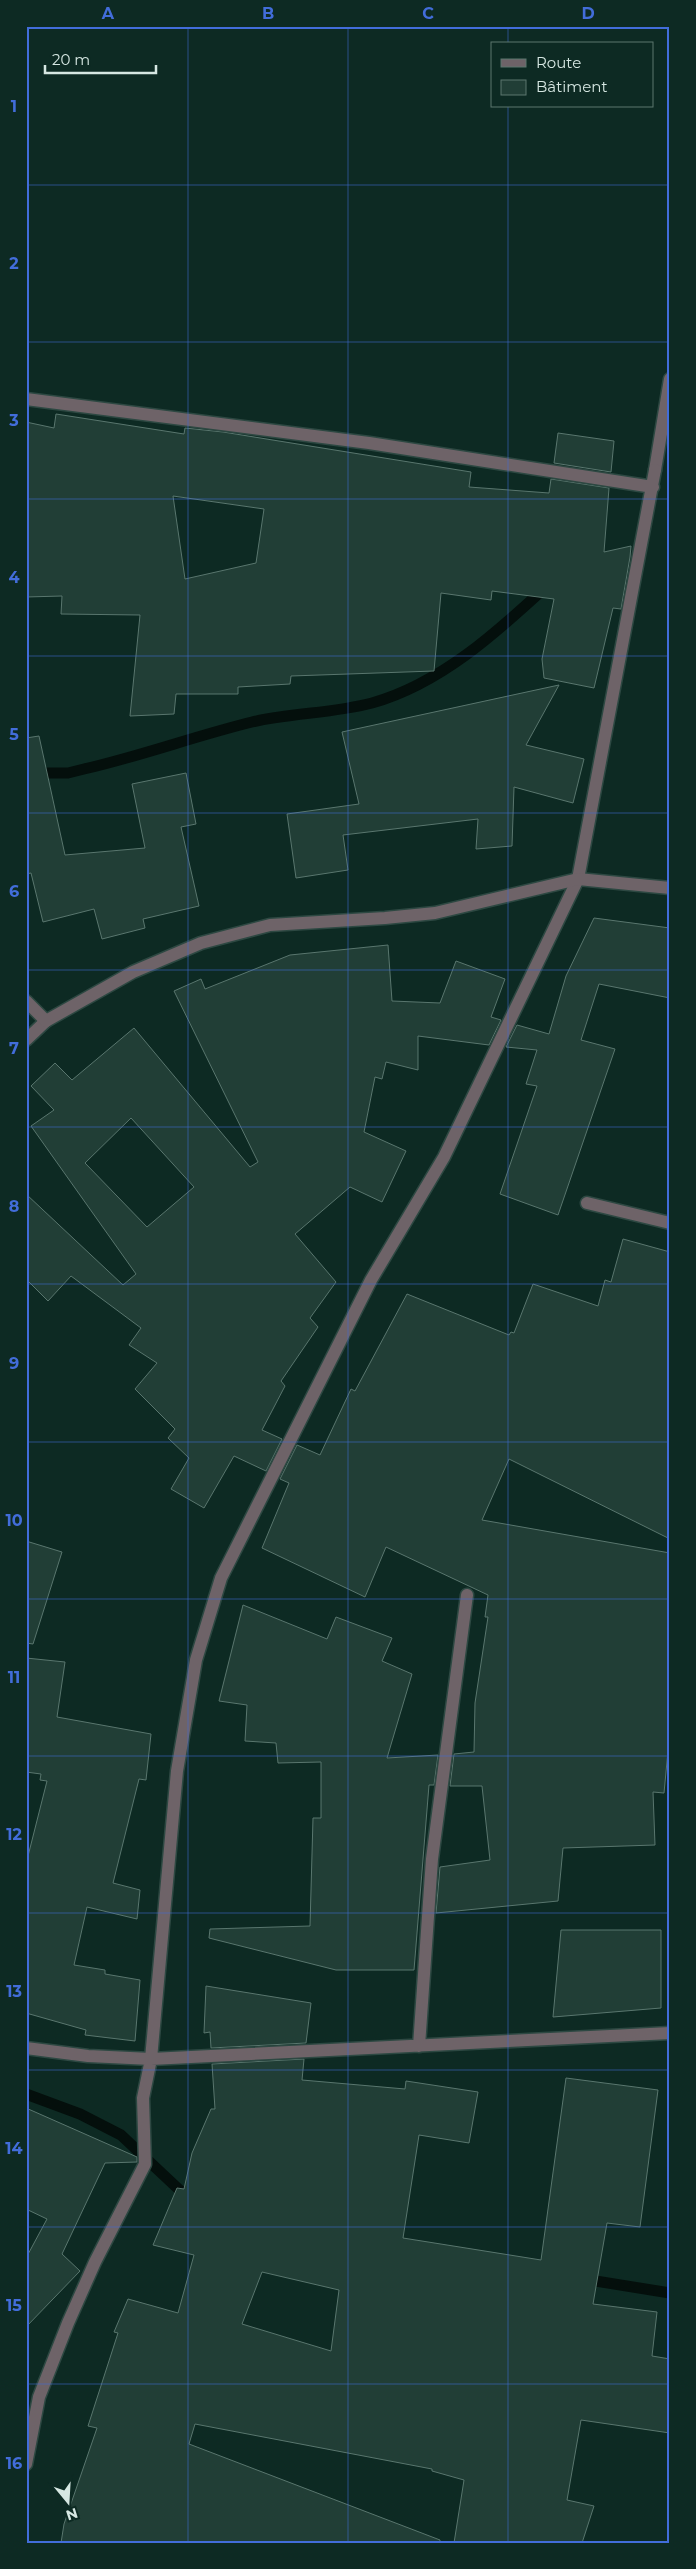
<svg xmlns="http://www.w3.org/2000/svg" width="696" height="2569" font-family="Montserrat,sans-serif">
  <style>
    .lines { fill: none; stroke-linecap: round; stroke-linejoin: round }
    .stream { stroke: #040f0c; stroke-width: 11 }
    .building { fill: #213e36; stroke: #59766e; fill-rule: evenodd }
    .service-casing { stroke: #2d4842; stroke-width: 15 }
    .minor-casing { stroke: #2d4842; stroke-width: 15 }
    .tertiary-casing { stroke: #2d4842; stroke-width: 15 }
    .service { stroke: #6e6368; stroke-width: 12 }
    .minor { stroke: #6e6368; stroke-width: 12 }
    .tertiary { stroke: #6e6368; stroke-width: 12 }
    .grid { fill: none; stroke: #426dda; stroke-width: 1; stroke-opacity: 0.55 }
    .neatline { fill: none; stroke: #426dda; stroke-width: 2 }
    .grid-label { font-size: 16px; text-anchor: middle; font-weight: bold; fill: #426dda }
  </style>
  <rect width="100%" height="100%" fill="#0d2a23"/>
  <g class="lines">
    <!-- stream -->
    <path class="stream" d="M32 773H68L84 769C141 756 195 736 252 722 291 713 335 713 372 703 440 684 496 633 547 586
      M26 2094 80 2114 121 2135 188 2198
      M583 2279 670 2293"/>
  </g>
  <!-- building -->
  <path class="building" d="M56 414 184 434 185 428 223 432 471 472 469 487 549 493 551 479 609 488 604 552 631 546 630 557 621 609 613 608 594 688 544 678 542 659 554 599 492 591 491 600 441 593 434 671 291 676 290 684 238 687V694H176L174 714 130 716 140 615 61 614 62 596 26 597V422L54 428ZM173 496 264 509 256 563 185 579Z
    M558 433 614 441 611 472 554 463Z
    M559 685 526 745 584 759 573 803 514 787 512 846 476 849 478 819 343 835 348 870 296 878 287 814 359 804 342 732Z
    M39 736 65 855 145 848 132 784 186 773 196 824 181 827 199 906 143 919 145 928 102 939 94 909 43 922 31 873 26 874V738Z
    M594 918 670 928V998L599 984 581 1040 615 1049 558 1215 500 1194 537 1086 526 1084 537 1050 506 1047 517 1025 549 1034 566 976Z
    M388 945 392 1001 440 1003 456 961 505 979 491 1017 501 1020 489 1045 418 1036V1070L386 1062 382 1079 375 1077 364 1132 406 1151 382 1202 350 1187 295 1234 336 1282 310 1318 318 1327 281 1381 285 1386 262 1430 282 1439 266 1471 234 1456 204 1508 171 1489 189 1458 168 1438 175 1429 135 1389 157 1363 129 1345 141 1328 71 1276 48 1301 26 1279V1194L123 1285 136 1274 31 1126 54 1110 31 1086 55 1063 72 1080 134 1028 250 1167 258 1162 174 991 201 979 205 989 290 955ZM131 1118 194 1187 147 1227 85 1163Z
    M623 1239 670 1252V1539L509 1459 482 1520 670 1553V1730L664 1793 653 1792 655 1845 563 1848 558 1901 436 1913 440 1867 490 1860 482 1786H450L454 1754 474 1752 475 1703 488 1617H485L488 1595 386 1547 365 1597 262 1548 289 1483 280 1479 297 1445 320 1455 351 1389 355 1391 407 1294 509 1335 511 1332 514 1333 533 1284 598 1306 605 1280 611 1282Z
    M26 1541 62 1552 33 1644 26 1643Z
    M243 1605 327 1639 336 1617 392 1638 382 1661 412 1674 387 1758 438 1755 434 1785H429L414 1970H336L209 1938 210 1929 310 1926 313 1818H321V1762L278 1763 276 1743 245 1741 247 1705 219 1701Z
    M26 1658 65 1662 57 1717 151 1734 146 1780 139 1779 113 1883 140 1890 137 1919 87 1907 74 1965 105 1970V1974L140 1980 135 2041 85 2035 86 2030 26 2013V1864L47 1781 40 1780 41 1774 26 1772Z
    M561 1930H661V2008L553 2017Z
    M206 1986 311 2003 306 2043 211 2048 210 2032 204 2033Z
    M304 2059 302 2080 405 2089 406 2081 478 2092 469 2143 419 2135 403 2238 541 2260 566 2078 658 2090 640 2227 607 2223 593 2304 657 2312 652 2356 670 2359V2433L581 2420 567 2500 594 2506 582 2543H454L464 2480 432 2471V2469L195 2424 189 2444 440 2540V2543H61L64 2524 97 2428 88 2426 118 2333 114 2332 128 2299 178 2313 194 2255 153 2245 177 2188 184 2189 192 2153 211 2109H215L212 2064ZM262 2272 339 2290 331 2351 242 2324Z
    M26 2108 137 2157V2162L105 2163 62 2254 80 2271 26 2327V2258L47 2219 26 2209Z"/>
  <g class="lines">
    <!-- service casing -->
    <g class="service-casing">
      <path id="service" d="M655 470 670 379"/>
    </g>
    <!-- minor casing -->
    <g class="minor-casing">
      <path id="minor" d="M26 399 369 443 653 487
        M26 1040 46 1021
        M587 1203 670 1223
        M419 2046 432 1859 467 1595
        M26 2048 88 2056 151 2059 670 2033
        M26 2464 39 2397 68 2323 95 2262 145 2164 143 2098 151 2059 177 1771 196 1660 221 1578 371 1280 444 1157 578 879 655 470"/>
    </g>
    <!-- tertiary casing -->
    <g class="tertiary-casing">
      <path id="tertiary" d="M26 1001 46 1021 133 972 201 943 270 925 385 918 435 913 578 879 670 888"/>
    </g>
    <!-- service -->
    <use href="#service" class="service"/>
    <!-- minor -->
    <use href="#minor" class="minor"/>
    <!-- tertiary -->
    <use href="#tertiary" class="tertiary"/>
  </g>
  <!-- grid -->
  <path class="grid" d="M188 26V2543M348 26V2543M508 26V44M508 106V2543M26 185H670M26 342H670M26 499H670M26 656H670M26 813H670M26 970H670M26 1127H670M26 1284H670M26 1442H670M26 1599H670M26 1756H670M26 1913H670M26 2070H670M26 2227H670M26 2384H670"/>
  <!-- border -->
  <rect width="696" height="2569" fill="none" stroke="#0d2a23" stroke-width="55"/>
  <!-- legend -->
  <rect x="491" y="42" width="162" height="65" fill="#0d2a23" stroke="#5d766f"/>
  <rect x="501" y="59" width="25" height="8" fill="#6e6368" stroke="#5d766f"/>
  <text x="536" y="68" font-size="15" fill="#d6e7e2">Route</text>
  <rect x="501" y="80" width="25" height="15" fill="#213e36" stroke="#5d766f"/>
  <text x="536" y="92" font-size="15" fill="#d6e7e2">Bâtiment</text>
  <!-- north arrow -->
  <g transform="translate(68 2502) rotate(162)" stroke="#0d2a23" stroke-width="4" paint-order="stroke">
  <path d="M0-4L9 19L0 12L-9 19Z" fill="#d6e7e2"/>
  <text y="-8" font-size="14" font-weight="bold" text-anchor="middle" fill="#d6e7e2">N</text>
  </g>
  <!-- scale -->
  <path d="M45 65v8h111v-8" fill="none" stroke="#d6e7e2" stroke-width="2.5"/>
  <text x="52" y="65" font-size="15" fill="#d6e7e2" stroke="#0d2a23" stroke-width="4" paint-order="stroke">20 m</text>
  <rect x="28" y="28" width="640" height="2514" class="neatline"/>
  <g class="grid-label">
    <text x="108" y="19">A</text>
    <text x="268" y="19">B</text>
    <text x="428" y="19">C</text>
    <text x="588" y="19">D</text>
    <text x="14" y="112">1</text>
    <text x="14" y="269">2</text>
    <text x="14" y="426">3</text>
    <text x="14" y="583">4</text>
    <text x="14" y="740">5</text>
    <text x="14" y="897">6</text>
    <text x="14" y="1054">7</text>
    <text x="14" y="1212">8</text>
    <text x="14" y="1369">9</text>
    <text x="14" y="1526">10</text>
    <text x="14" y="1683">11</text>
    <text x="14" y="1840">12</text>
    <text x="14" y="1997">13</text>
    <text x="14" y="2154">14</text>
    <text x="14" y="2311">15</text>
    <text x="14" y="2469">16</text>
  </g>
</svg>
